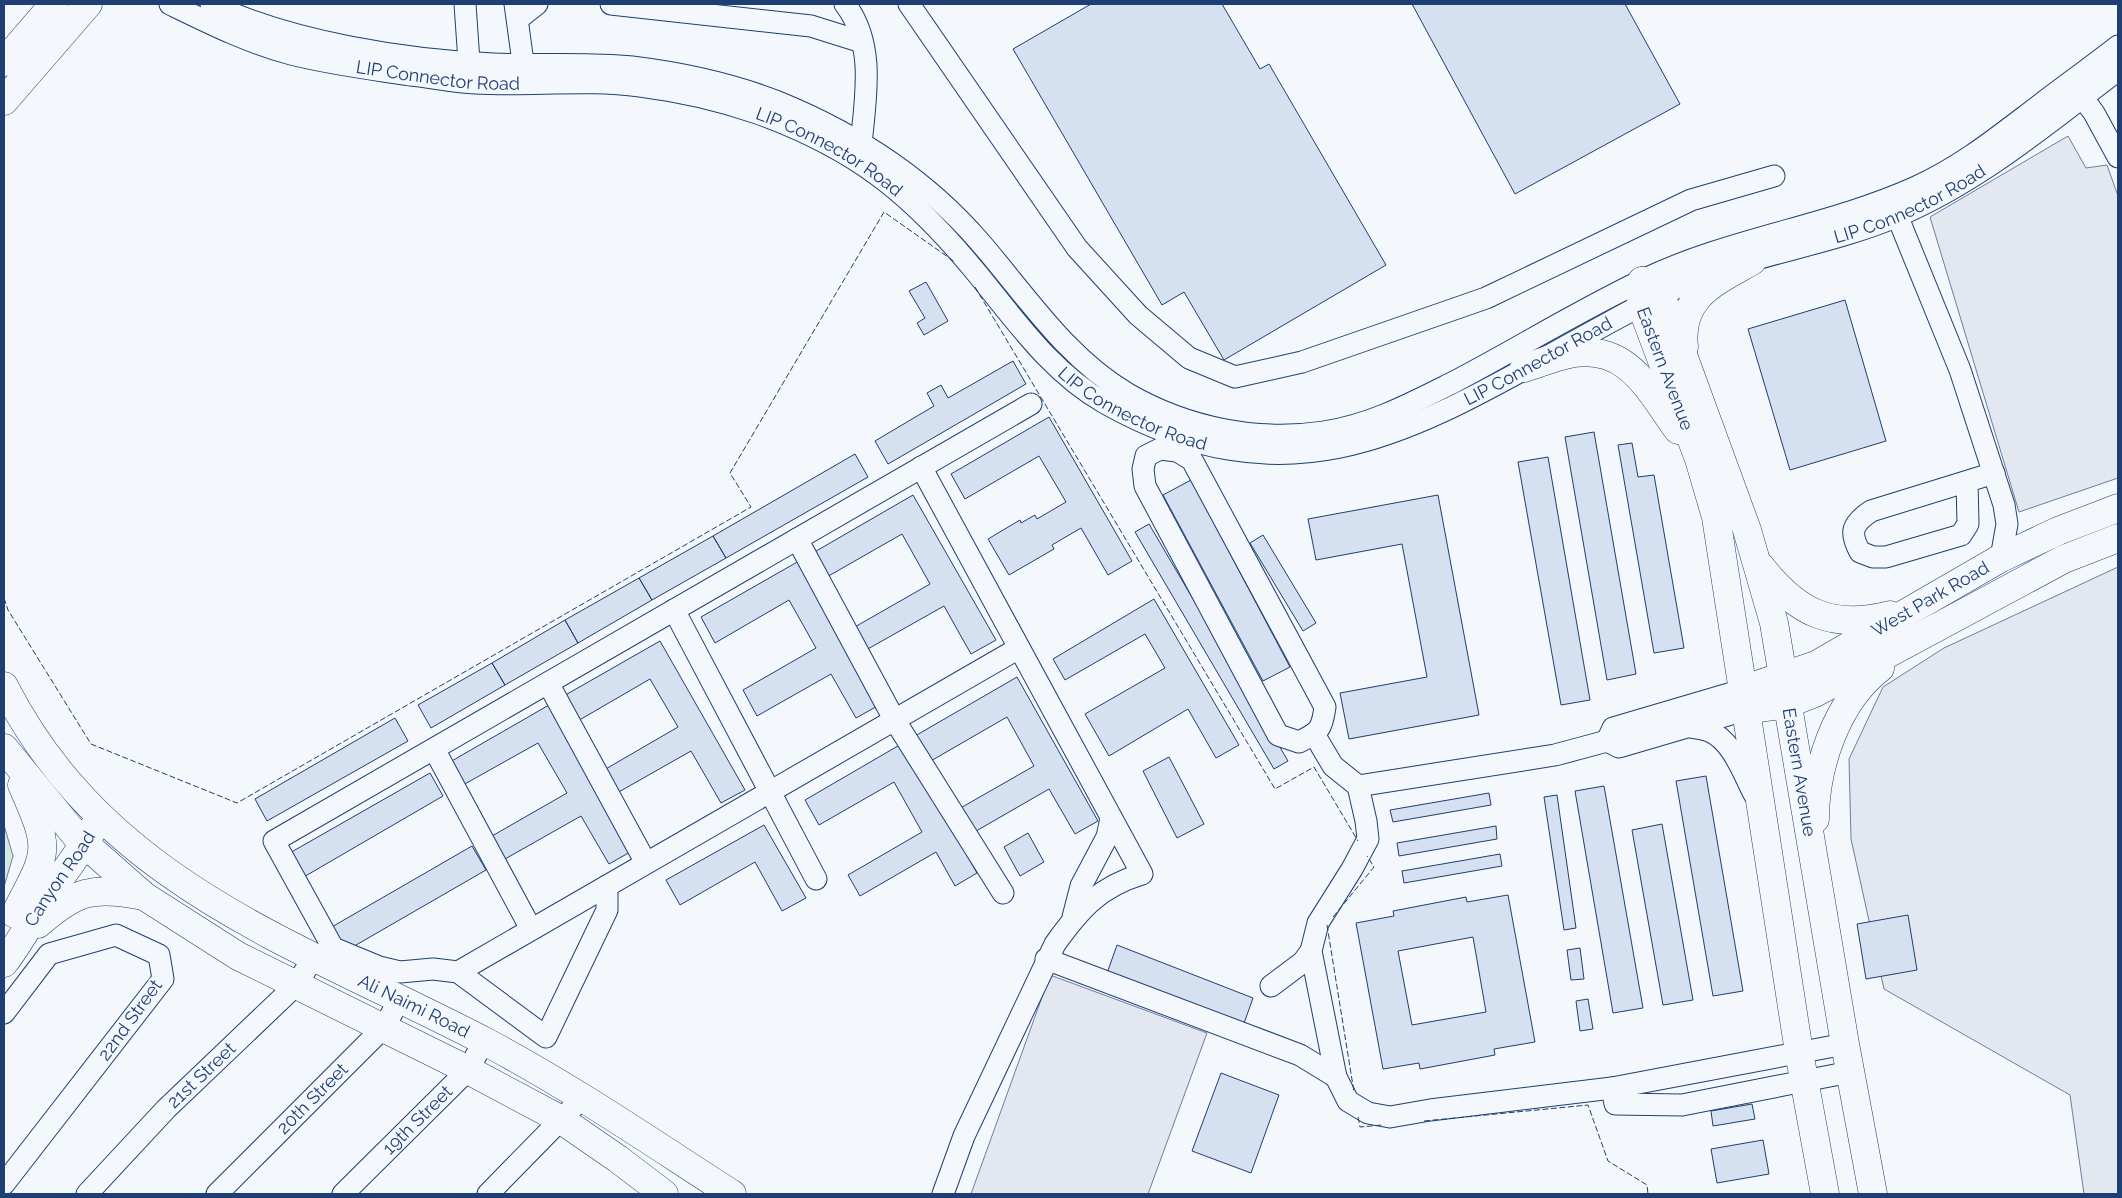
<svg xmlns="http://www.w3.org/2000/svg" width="2122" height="1198" font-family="Raleway,sans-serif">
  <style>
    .green { fill: #d7e8df; stroke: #687fa3 }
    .parking { fill: #e3e8f0; stroke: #687fa3 }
    .building { fill: #d5e0f0; stroke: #1d3f73; fill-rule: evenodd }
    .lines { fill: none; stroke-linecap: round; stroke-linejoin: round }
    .minor-casing { stroke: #1d3f73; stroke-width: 23 }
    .major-casing { stroke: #1d3f73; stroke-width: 29 }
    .minor { stroke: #f4f7fb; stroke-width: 21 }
    .major { stroke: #f4f7fb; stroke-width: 28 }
    .fence { stroke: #1d3f73; stroke-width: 1; stroke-dasharray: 6 2.5; stroke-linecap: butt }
    .labels { text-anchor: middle; stroke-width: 4; stroke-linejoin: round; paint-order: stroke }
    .street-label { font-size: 18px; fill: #1d3f73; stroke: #f4f7fb }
  </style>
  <rect width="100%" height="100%" fill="#f4f7fb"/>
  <!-- green -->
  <path class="green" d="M4 825 13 856 4 887Z"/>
  <!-- parking -->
  <path class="parking" d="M2068 136 2086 168 2107 165 2118 196V478L2019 512 1930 217Z
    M2118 567V1194H2084L2070 1095 1884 989 1851 839 1849 759 1883 687 1944 648Z
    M1050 975 1207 1033 1148 1194H971Z"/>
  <!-- building -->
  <path class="building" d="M1091 4H1222L1260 69 1269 64 1386 265 1224 360 1184 292 1162 305 1013 49Z
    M1412 4H1625L1680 104 1515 194Z
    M926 282 948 321 924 335 917 323 925 318 909 291Z
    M1845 300 1886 441 1790 470 1748 329Z
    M1013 361 1026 384 888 464 875 441 934 406 927 393 941 385 948 398Z
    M1049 417 1132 561 1108 575 1081 528 1052 545 1054 549 1009 575 988 539 1020 520 1021 523 1035 515 1037 519 1066 502 1039 456 965 499 951 474Z
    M1594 432 1636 674 1607 680 1565 437Z
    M1632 443 1638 477 1654 475 1684 648 1654 653 1618 445Z
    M855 454 868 477 726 558 713 536Z
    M1548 457 1590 700 1561 705 1518 462Z
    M1191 480 1290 667 1263 681 1163 495Z
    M913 495 996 640 971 654 944 606 866 650 853 628 930 584 902 534 825 578 811 554Z
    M1438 495 1479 715 1349 739 1340 693 1427 677 1402 544 1316 560 1308 519Z
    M1149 524 1288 761 1274 769 1135 532Z
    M1263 535 1316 623 1303 631 1250 543Z
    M713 536 726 558 652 600 639 578Z
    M799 561 881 704 856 718 831 674 757 716 743 690 816 648 789 600 715 643 701 617Z
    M639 578 652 600 578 643 565 620Z
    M1154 599 1239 745 1216 758 1188 709 1109 756 1085 714 1165 668 1145 634 1065 680 1053 659Z
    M565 620 578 643 505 685 492 663Z
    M660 641 745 790 721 803 691 751 617 793 604 770 678 727 650 679 576 722 562 697Z
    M492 663 505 685 431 728 418 705Z
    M1017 677 1098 821 1075 834 1049 789 971 834 957 810 1034 766 1007 717 929 762 915 736Z
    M549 705 632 851 609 864 581 816 505 859 492 836 567 793 538 743 463 785 450 762Z
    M395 718 408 741 267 821 255 799Z
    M903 743 977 873 955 886 936 852 860 896 848 875 922 832 894 782 819 825 805 800Z
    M1169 757 1204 824 1177 838 1143 771Z
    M430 773 443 796 302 878 288 854Z
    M1706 776 1743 991 1713 996 1676 781Z
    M1604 786 1643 1008 1613 1013 1575 791Z
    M1489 793 1491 805 1393 822 1390 810Z
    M1557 795 1576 928 1564 930 1544 797Z
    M1662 824 1693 1000 1663 1005 1632 830Z
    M764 825 806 898 782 911 755 862 680 905 666 880Z
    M1496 826 1497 839 1399 856 1397 843Z
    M1028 833 1044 862 1020 876 1004 847Z
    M472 846 486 870 344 952 330 928Z
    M1500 854 1502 866 1404 883 1402 871Z
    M1508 895 1535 1042 1494 1049 1495 1055 1420 1069 1419 1063 1383 1069 1356 923 1394 916 1393 911 1466 897 1467 902ZM1473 937 1486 1012 1412 1025 1398 951Z
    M1908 915 1917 970 1866 979 1857 924Z
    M1117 945 1253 998 1242 1029 1106 976Z
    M1580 948 1584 979 1571 980 1567 950Z
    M1588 999 1593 1029 1580 1031 1576 1001Z
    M1221 1073 1279 1095 1251 1173 1192 1151Z
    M1752 1104 1755 1119 1713 1126 1711 1111Z
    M1763 1140 1769 1174 1717 1183 1711 1149Z"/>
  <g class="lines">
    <!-- minor casing -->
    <g class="minor-casing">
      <g id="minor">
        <path id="s1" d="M170 4C209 23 249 43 291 54 330 64 371 69 410 75 432 77 454 82 475 83 530 86 586 79 640 86 679 91 720 100 757 113 854 148 910 192 975 271 1014 318 1050 372 1105 403 1303 514 1427 421 1603 326 1632 310 1661 294 1691 281 1758 253 1833 244 1900 215 1981 180 2048 123 2118 70"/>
        <path d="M211 4C290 42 405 60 493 64 539 66 586 62 632 67 681 73 732 84 778 102 854 133 925 179 979 241 1025 294 1066 358 1128 394 1187 428 1257 442 1324 432 1371 425 1412 403 1454 382 1517 349 1578 311 1643 280 1730 238 1827 227 1916 187 1956 169 1990 143 2024 117 2055 93 2087 70 2118 46"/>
        <path d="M465 4 470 76"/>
        <path d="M515 4 525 77"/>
        <path d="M611 4 811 26 862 42"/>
        <path d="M845 4C878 47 864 105 860 155"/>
        <path d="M909 4 1077 248 1138 315 1189 358 1235 377 1302 362 1486 298 1691 200 1774 176"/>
        <path d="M518 19 537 4"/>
        <path d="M2074 86 2094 113 2118 157"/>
        <path d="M1892 203 1960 370 2004 505 2007 524 2001 558"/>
        <path d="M1160 449 1177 451 1192 460 1325 707C1322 730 1319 732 1299 742L1278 735 1145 486 1143 469 1146 456Z"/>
        <path d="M921 467 1142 874C1099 887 1080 909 1055 944L964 1136 943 1194"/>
        <path d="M1967 482 1968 524 1961 535 1886 557H1873L1860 552C1849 532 1852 524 1871 511L1994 473"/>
        <path d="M797 539 894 719 1003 893"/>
        <path d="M674 610 816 879"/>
        <path d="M548 683 646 863"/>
        <path d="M1742 690 1613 728 1607 741 1619 747 1745 710"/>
        <path d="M1686 726C1693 728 1702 728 1709 731 1732 740 1743 773 1754 794"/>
        <path d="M1314 734 1333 766 1358 786 1555 755 1607 741"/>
        <path d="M434 749 531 929"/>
        <path d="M607 886V910L546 1037 458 972 433 969 400 972 379 967 333 948 274 841 1031 404"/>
        <path d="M1073 917 1081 886 1107 837 1111 818"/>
        <path d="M1046 959 1300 1055 1336 1077 1348 1101 1368 1113 1390 1117 1430 1110 1612 1088 1845 1044"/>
        <path d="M458 972 1019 648"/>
        <path d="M1271 986 1303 962 1311 951"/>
        <path d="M4 1013 49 954 116 935 159 955 163 979 4 1184"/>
        <path d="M1336 1077 1311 951 1318 923 1352 869 1368 839 1366 821 1358 786"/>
        <path d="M1612 1088 1615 1104 1682 1105 1850 1072"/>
        <path id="s2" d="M87 1194 166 1109 296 985 314 957"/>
        <path id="s3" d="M217 1194 383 1028 401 998"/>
        <path id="s4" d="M343 1194 468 1070 484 1041"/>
        <path d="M488 1194 583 1097"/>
      </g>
    </g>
    <!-- major casing -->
    <g class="major-casing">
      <g id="major">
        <path d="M4 62 54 4"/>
        <path d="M4 101 88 4"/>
        <path id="s5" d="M1642 281 1661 295 1747 530 1774 623 1845 1044 1873 1194"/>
        <path id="s6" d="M1642 281 1641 305 1699 459 1716 517 1799 1052 1825 1194"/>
        <path d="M1684 347C1678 297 1715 282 1752 261"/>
        <path d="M1524 368C1538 364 1551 358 1565 355 1626 340 1648 389 1678 430"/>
        <path d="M1761 567C1797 613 1832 630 1890 615"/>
        <path id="s7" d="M4 686C106 886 301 945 486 1042 571 1087 651 1142 732 1194"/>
        <path id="s8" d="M1742 690 1816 665 2001 558 2058 531 2118 508"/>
        <path d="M1745 710 1787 704 1815 693 2064 559 2118 538"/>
        <path d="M4 748 77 837 144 896 238 956 468 1070 560 1119 618 1159 664 1194"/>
        <path d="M1815 819C1815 766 1837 701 1880 668"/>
        <path d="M15 914C48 851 52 852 22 785"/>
        <path d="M38 924C77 890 93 886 144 896"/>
        <path id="s9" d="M4 963C21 941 33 917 48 895 64 872 81 851 94 827"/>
      </g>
    </g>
    <!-- minor -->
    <use href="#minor" class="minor"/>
    <!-- major -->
    <use href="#major" class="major"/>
    <!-- fence -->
    <path class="fence" d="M975 287 1275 789 1314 767 1358 841
      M4 598 8 610 91 744 237 803 751 507 730 473 884 212 955 262
      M1333 917 1374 867 1367 856
      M1327 925 1354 1092
      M1358 1117 1360 1127 1382 1125
      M1424 1121 1588 1105 1608 1161 1647 1185 1648 1194"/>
  </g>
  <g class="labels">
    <!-- street labels -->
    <g class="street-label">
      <text dy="6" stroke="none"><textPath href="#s1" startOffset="280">LIP Connector Road</textPath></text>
      <text dy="6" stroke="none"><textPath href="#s1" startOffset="685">LIP Connector Road</textPath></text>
      <text dy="6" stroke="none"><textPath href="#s1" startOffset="1929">LIP Connector Road</textPath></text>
      <text dy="6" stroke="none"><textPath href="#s1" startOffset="1524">LIP Connector Road</textPath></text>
      <text dy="6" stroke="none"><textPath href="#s6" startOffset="92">Eastern Avenue</textPath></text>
      <text dy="6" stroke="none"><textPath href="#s1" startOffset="1090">LIP Connector Road</textPath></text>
      <text dy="6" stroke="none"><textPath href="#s8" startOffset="210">West Park Road</textPath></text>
      <text dy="6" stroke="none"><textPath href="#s5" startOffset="522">Eastern Avenue</textPath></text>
      <text dy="6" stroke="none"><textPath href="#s9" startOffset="101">Canyon Road</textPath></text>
      <text dy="6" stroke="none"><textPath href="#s7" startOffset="531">Ali Naimi Road</textPath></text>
      <text transform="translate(130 1020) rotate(-54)" y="6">22nd Street</text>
      <text dy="6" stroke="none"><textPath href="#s2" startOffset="165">21st Street</textPath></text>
      <text dy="6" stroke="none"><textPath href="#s3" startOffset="135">20th Street</textPath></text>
      <text dy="6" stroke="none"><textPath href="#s4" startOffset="105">19th Street</textPath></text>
    </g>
  </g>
  <!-- border -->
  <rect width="2122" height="1198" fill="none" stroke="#1d3f73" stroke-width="10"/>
</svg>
